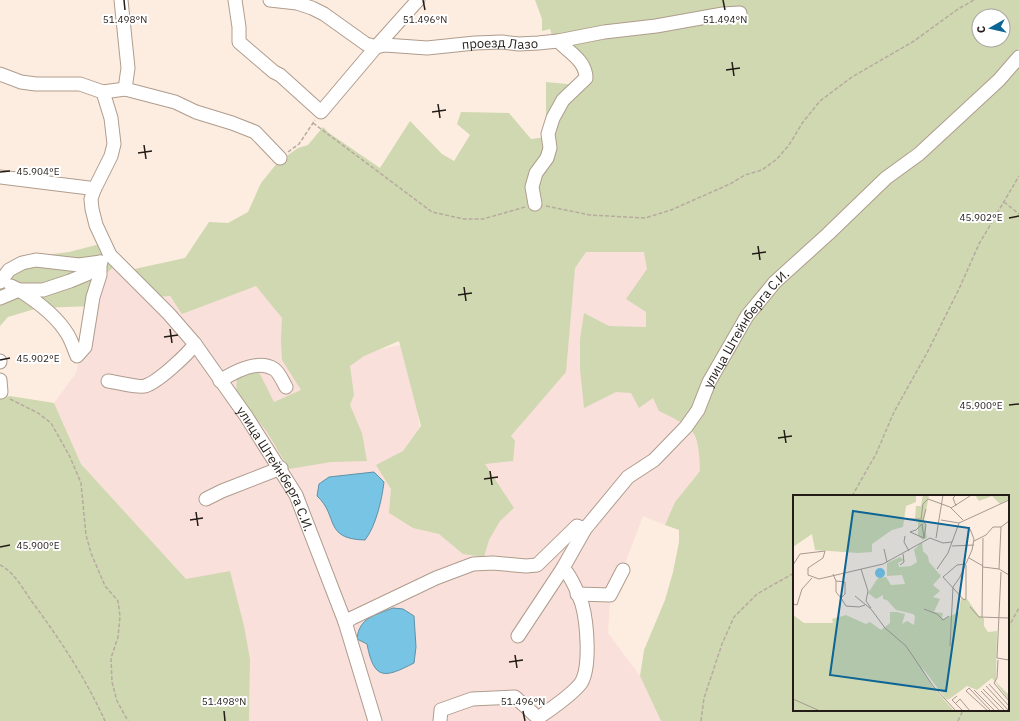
<svg xmlns="http://www.w3.org/2000/svg" width="1019" height="721" font-family="'IBM Plex Sans',sans-serif">
  <style>
    .medical { fill: #fae0db }
    .green { fill: #cfd8b0; fill-rule: evenodd }
    .water { fill: #78c4e5; stroke: #5e92a7 }
    .lines { fill: none; stroke-linecap: round; stroke-linejoin: round }
    .minor-casing { stroke: #af9c8d; stroke-width: 15 }
    .path { stroke: #b7aa9f; stroke-width: 1.5; stroke-dasharray: 4 2; stroke-linecap: butt }
    .minor { stroke: #fff; stroke-width: 13 }
    .ticks { fill: none; stroke: #231c17; stroke-width: 1.5 }
    .labels { text-anchor: middle; stroke-width: 4; stroke-linejoin: round; paint-order: stroke }
    .street-label { font-size: 13px; fill: #231c17; stroke: #fff }
    .inset-road { fill: none; stroke: #a69990; stroke-width: 1 }
    .view { fill: #0c6595; fill-opacity: 0.15; stroke: #0c6595; stroke-width: 2 }
    .inset-edge { fill: none; stroke: #231c17; stroke-width: 2 }
    .ticks-label { font-size: 10px; text-anchor: middle; fill: #231c17; stroke: #fff; stroke-width: 4; stroke-linejoin: round; paint-order: stroke }
  </style>
  <rect width="100%" height="100%" fill="#fdede0"/>
  <!-- medical -->
  <path class="medical" d="M584 236 642 246 654 256 692 430 699 447 700 471 675 502 665 525 643 516 610 603 608 633 640 676 661 721H249L250 659 186 579 81 464 54 403 76 373 103 276 115 266 167 294 179 308 263 284 334 360 400 345 416 397 420 437 455 493 519 427 566 363 568 255Z"/>
  <!-- green -->
  <path class="green" d="M535 0H1019V48L995 77 928 137 887 170 896 178 1019 65V721H661L640 676 644 650 665 600 673 572 679 542V530L665 525 675 502 700 471C699 458 700 442 692 431 687 424 667 415 659 411L653 398 639 408 631 393 616 392 584 408 580 369V339L584 313 609 326 646 327V312L626 299 647 269 644 252H586L575 268 566 372 511 436 515 441 513 461 485 464 514 508 500 521 489 540 484 557 463 554 439 534 413 528 389 513 391 489 376 465 403 451 421 426 399 341 364 356 350 366 354 395 350 405 362 433 367 461 331 462 289 469 267 432 236 393 237 376 255 369 260 374 274 402 301 390 282 360 281 341 282 318 256 286 182 314 170 296 155 297 130 270 185 258 209 222 228 223 248 212 261 183 278 162 298 148 308 145 323 127 329 133 380 168 410 121 442 154 454 161 470 135 457 124 461 112 509 113 531 139 546 137V82L577 85 584 76 552 36 550 29 542 31V19ZM979 16H1003V40H979ZM794 496H1008V710H794Z
    M100 244 115 266 103 276 94 306 38 308 8 317 0 326V276L22 258 69 252Z
    M10 396 54 403 81 464 186 579 230 571 244 626 250 659 249 721H0V398Z"/>
  <!-- water -->
  <path class="water" d="M374 472 384 482C382 499 376 526 365 540 323 539 339 516 317 496L319 484 329 477Z
    M393 608 403 609 414 616 416 647 414 663C385 678 374 681 367 644L357 639C359 617 376 615 393 608Z"/>
  <g class="lines">
    <!-- minor casing -->
    <g class="minor-casing">
      <g id="minor">
        <path d="M121 0 128 68 125 89"/>
        <path d="M235 0 239 27V42L274 72 280 75 321 112 376 47 418 0"/>
        <path id="s1" d="M270 0 297 3 312 8 324 14 366 44 376 47 385 45 427 48 475 43 502 42 519 44 538 43 558 41 604 32 656 26 723 14 740 13"/>
        <path d="M0 74 21 82 36 84H80L103 92 125 89 175 102 196 112 232 123 255 132 280 158"/>
        <path id="s2" d="M103 92 111 118 114 144 111 156 94 190 91 199 92 209 96 225 110 255 169 314 195 344 246 416 296 495 345 622 375 721"/>
        <path d="M0 177 89 188 94 190"/>
        <path d="M535 204 532 187 536 173 547 158 550 148 548 134 553 118 563 100 586 78C586 61 569 52 558 41"/>
        <path d="M100 262V275L93 297 85 347 77 356C74 349 72 342 68 335 57 316 38 302 19 290H43L70 281 87 274Z"/>
        <path d="M0 282 9 270 22 263 36 260 79 265 101 262"/>
        <path d="M0 298 19 290 11 286"/>
        <path d="M0 361V362"/>
        <path d="M0 380 1 392"/>
        <path d="M108 381C117 382 137 388 145 386 158 382 187 355 195 344"/>
        <path d="M220 381C234 372 258 359 274 369 279 372 283 382 286 387"/>
        <path d="M206 499 222 491 281 468"/>
        <path d="M577 594 610 595 623 570"/>
        <path d="M345 622 352 618 436 578 473 564 493 563 526 566 537 565 577 526 585 529"/>
        <path id="s3" d="M518 636 563 568 585 529 628 477 654 460 686 427 698 410 709 382 747 316 775 282 828 234 886 178 919 154 999 80 1019 57"/>
        <path d="M440 721 441 710 472 699 515 697 538 718C551 709 572 695 581 683 591 667 587 622 582 604 578 593 571 576 563 568"/>
      </g>
    </g>
    <!-- path -->
    <path class="path" d="M313 123 432 212 464 219H483L525 207
      M288 152 299 144 315 120
      M1004 202 1019 214
      M546 206 590 215 645 218 671 210 730 184 745 175 762 170 777 159 789 145 803 122 820 101 852 77 914 41 958 9 974 0
      M10 399 38 413 51 423 70 457 81 483 86 535 91 553 105 586 118 601 120 616 118 637 111 658 112 682 117 701 128 721
      M852 496 876 454 894 412 927 353 959 289 979 244 1019 176
      M0 565C13 571 22 587 30 599 59 638 85 677 105 721
      M1008 628 1019 608
      M701 721 704 698 722 644 734 617 757 594 794 573
      M958 721 963 710"/>
    <!-- minor -->
    <use href="#minor" class="minor"/>
  </g>
  <!-- ticks -->
  <path class="ticks" d="M124 0 125 10M423 0 425 10M723 0 725 10M732 62 734 76M726 70 740 68M438 104 440 118M432 112 446 110M144 145 146 159M138 153 152 151M0 172 10 171M1009 218 1019 216M758 246 760 260M752 254 766 252M464 287 466 301M458 295 472 293M170 329 172 343M164 337 178 335M0 360 10 358M1009 405 1019 404M784 430 786 443M778 438 792 436M490 471 492 485M484 479 498 477M196 512 198 526M190 520 203 518M0 547 10 545M515 655 517 668M509 662 523 660M224 711 225 721M523 711 525 721"/>
  <g class="labels">
    <!-- street labels -->
    <g class="street-label">
      <text dy="5" stroke="none"><textPath href="#s1" startOffset="243">проезд Лазо</textPath></text>
      <text dy="5" stroke="none"><textPath href="#s3" startOffset="387">улица Штейнберга С.И.</textPath></text>
      <text dy="5" stroke="none"><textPath href="#s2" startOffset="445">улица Штейнберга С.И.</textPath></text>
    </g>
  </g>
  <!-- overview -->
  <g transform="translate(793 495)">
    <rect width="216" height="216" fill="#fdede0"/>
    <path d="M0 0H123V7L113 11 110 32 99 35 79 49V57L65 58 22 55 19 39 0 52ZM130 0H136L131 26 134 43 130 45 125 41V27L122 24 123 11H128ZM182 0H216V4L207 9 199 1 186 6ZM129 47 130 56 135 61 136 67 148 81 140 90 147 96 140 102 147 104 141 117 150 118 149 123 151 124 166 117 168 103 174 104 186 121 191 123V131L195 137 204 136 203 187 216 200V205L199 183 184 195 174 191 155 205 156 202 154 205 152 203 128 171 139 191 161 216H0V120L11 128H40L39 124 53 120 73 129 77 127 88 135 97 128V117H104L112 119 109 129 114 126 121 130 122 121 120 119 103 115 94 105 90 104V100L83 104 75 98 85 83 93 82 98 90 112 89 109 80 94 81V68L107 62 111 65 105 68 106 72 118 71 124 67 121 55Z" fill="#cfd8b0"/>
    <path d="M82 78a5 5 0 1 1 10 0a5 5 0 1 1-10 0Z" fill="#78c4e5"/>
    <path class="inset-road" d="M163 0 160 3 163 11M158 13 177 1M113 24H129M128 24 130 9 135 4 157 12 170 25M148 25 166 28M129 29 131 43 117 37 123 35ZM112 41 111 47 116 56M131 43 133 30 130 25 133 14M143 43 150 0M181 46 193 40 200 32H208L216 26M159 51 181 50M91 54 94 67M176 63 190 71M173 69 164 70 150 82 171 105 173 104V70M0 70 7 59 32 56 30 63 15 73V80L26 84 90 69 137 43 150 48 159 47M107 70 111 67 110 59M190 72 206 74 216 80M68 74 75 96 73 106 78 113M144 74 155 58 166 28 216 5M206 74 208 32M208 77 204 163 216 165M40 79 43 86 52 87V99L48 103 53 111 66 112 72 110M43 86V97L48 103M62 101 78 114 92 133 113 151 140 191 163 216M0 109 4 110 9 94 19 83M177 112 186 122 216 123M131 114 144 119 150 125 156 121M189 122 190 43M157 151 160 92 167 82 179 55 181 44 177 34M204 183 201 188 216 206M204 183 205 165M196 189 216 211M193 191 216 216M190 194 212 216M181 195 202 216M188 196 207 216M164 201 159 205 170 216M0 204 27 216M163 208 167 204 177 216M195 216 173 196 176 193 198 216"/>
    <path class="view" d="M60 16 176 33 153 196 37 180Z"/>
    <rect width="216" height="216" class="inset-edge"/>
  </g>
  <g class="ticks-label">
    <text x="125" y="23">51.498°N</text>
    <text x="425" y="23">51.496°N</text>
    <text x="725" y="23">51.494°N</text>
    <text x="38" y="175">45.904°E</text>
    <text x="981" y="221">45.902°E</text>
    <text x="38" y="362">45.902°E</text>
    <text x="981" y="409">45.900°E</text>
    <text x="38" y="549">45.900°E</text>
    <text x="224" y="705">51.498°N</text>
    <text x="523" y="705">51.496°N</text>
  </g>
  <!-- north arrow -->
  <g transform="translate(991 28) rotate(262)"><circle r="19" fill="#ffffff" stroke="#a7a4a2"/>
  <path d="M0-3L7 15L0 10L-7 15Z" fill="#0c6595"/>
  <text y="-6" font-size="11" font-weight="bold" text-anchor="middle" fill="#231c17">С</text>
  </g>
</svg>
